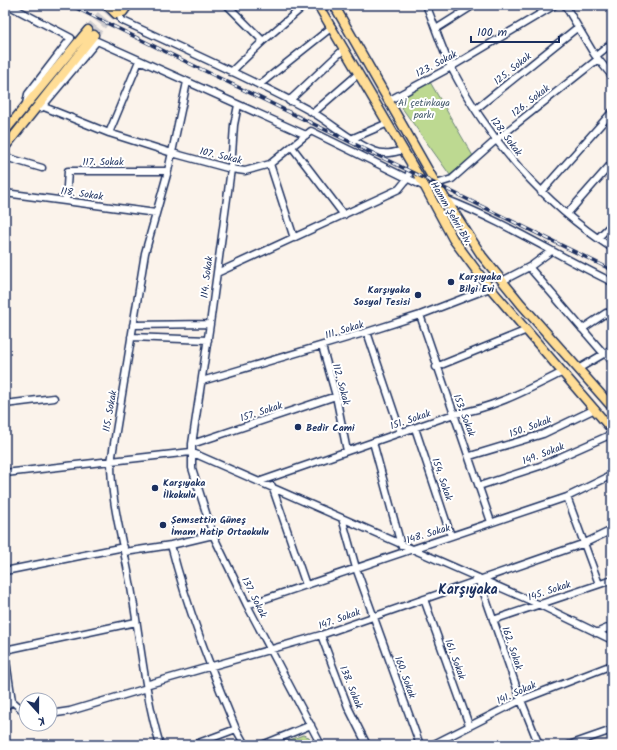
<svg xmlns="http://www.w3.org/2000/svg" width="617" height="750" font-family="Kalam,sans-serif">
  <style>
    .green { fill: #bdd991; stroke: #6c8478 }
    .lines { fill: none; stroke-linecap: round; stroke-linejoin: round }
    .major-tunnel { stroke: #cecccf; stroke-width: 8; stroke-dasharray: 8 4; stroke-linecap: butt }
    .minor-casing { stroke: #1b2f5e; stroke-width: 9 }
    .major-casing { stroke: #1b2f5e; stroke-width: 11 }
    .minor { stroke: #fff; stroke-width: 6 }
    .major { stroke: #ffdd96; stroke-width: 8 }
    .rail-casing { stroke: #1b2f5e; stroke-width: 3.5 }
    .rail { stroke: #fff; stroke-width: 2; stroke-dasharray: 6; stroke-linecap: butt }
    .poi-dot { fill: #1b2f5e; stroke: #fff; stroke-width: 1.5 }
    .labels { text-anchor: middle; stroke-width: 4; stroke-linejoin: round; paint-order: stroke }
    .street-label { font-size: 10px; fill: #1b2f5e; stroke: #fff }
    .park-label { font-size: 10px; fill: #445a6b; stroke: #fff }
    .poi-label { font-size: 10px; font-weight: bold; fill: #1b2f5e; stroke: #fff; text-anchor: start }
    .district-label { font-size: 14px; font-weight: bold; fill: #1b2f5e; stroke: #fff }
  </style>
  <rect width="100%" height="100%" fill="#fbf3eb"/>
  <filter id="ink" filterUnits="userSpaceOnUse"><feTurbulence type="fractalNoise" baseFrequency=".025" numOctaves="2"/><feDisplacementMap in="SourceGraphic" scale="8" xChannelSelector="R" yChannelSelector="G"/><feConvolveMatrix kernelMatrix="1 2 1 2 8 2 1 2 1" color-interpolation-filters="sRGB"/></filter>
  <g filter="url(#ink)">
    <!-- green -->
    <path class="green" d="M430 82 473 156 450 175 397 101Z
      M303 735 309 737 313 745H277Z"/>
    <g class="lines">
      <!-- major-tunnel -->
      <path class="major-tunnel" d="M88 30 109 5
        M94 35 118 7"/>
      <!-- minor casing -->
      <g class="minor-casing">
        <path id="minor" d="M8 5 71 38 28 94 26 104
          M227 5 263 41
          M426 5C435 25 441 48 451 67 488 140 543 203 612 248
          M565 5 594 54 612 76
          M119 13 121 20C185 50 250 78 312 112 333 124 351 142 374 151 384 155 393 153 403 150
          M436 29 474 5
          M596 56 612 43
          M231 72 263 41 305 5
          M259 85 332 27
          M289 101 344 49
          M388 101 451 67 555 5
          M238 105 234 125 231 169 210 324 192 444V468L213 535 247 605 321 745
          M44 107 109 133 172 153 231 169 245 171 270 164 311 131 425 187
          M41 108 97 41 306 135
          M476 109 578 27
          M313 113 358 74
          M109 133 139 61
          M351 139 388 123
          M292 147 344 215
          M5 157 42 168
          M270 164 294 238
          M436 184 452 179 496 140 598 59
          M541 192 612 112
          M5 193 156 213
          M445 199C503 221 556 255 612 282
          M66 201 68 171H168
          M567 214 612 163
          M598 238 612 224
          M529 267 604 354
          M217 273 399 189 408 178 411 164
          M502 281 531 266 550 252
          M420 315 491 522
          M133 325 210 324
          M582 329 606 313 612 319
          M367 332 401 433
          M131 337 208 340
          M322 346 336 396 347 451
          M605 353 612 361
          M436 367 527 330
          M578 369 612 349
          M202 381 367 332 420 315 490 288
          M5 404 54 398
          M415 428 451 536
          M373 442 401 545
          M192 444 336 396
          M470 456 543 434 595 409
          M5 473 191 452 538 604 612 640
          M261 481 454 414C492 409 529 389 563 372
          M272 486 306 585
          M479 486 540 466 612 434
          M567 497 599 584
          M342 518 356 568 420 745
          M125 552 171 545
          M5 571 124 547
          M479 579 521 700 539 745
          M424 599 469 725
          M247 605 567 497 612 475
          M493 620 612 580
          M596 633 612 626
          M321 635 348 707 367 745
          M5 650 136 622
          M5 654 12 701 26 713
          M5 707 12 701
          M50 714 70 711 144 689 149 684 321 635 585 543 612 530
          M236 729 245 745
          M160 745C144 692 140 636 130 582 123 542 111 503 111 462L145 253 168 171 187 82
          M193 745 236 729C211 669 187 608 171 545L213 535
          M262 745 311 725
          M432 745 521 700 612 665
          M569 745 612 730"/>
      </g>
      <!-- major casing -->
      <g class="major-casing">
        <path id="major" d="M107 5 116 14 123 12 128 5
          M318 5 425 187 453 239 485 282 612 430
          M334 5 436 184 482 256 521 304 612 407
          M119 7 120 5
          M5 131 88 30
          M5 147 94 35"/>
      </g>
      <!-- minor -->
      <use href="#minor" class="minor"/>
      <!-- major -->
      <use href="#major" class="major"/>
      <!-- rail casing -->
      <g class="rail-casing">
        <path id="rail" d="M70 5 612 270"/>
      </g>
      <!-- rail -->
      <use href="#rail" class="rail"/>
    </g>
  </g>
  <!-- markers -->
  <g class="poi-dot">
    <circle cx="451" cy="282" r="4"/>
    <circle cx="418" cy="295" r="4"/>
    <circle cx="298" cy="427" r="4"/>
    <circle cx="155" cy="488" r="4"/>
    <circle cx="163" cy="525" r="4"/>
  </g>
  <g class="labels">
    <!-- street labels -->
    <g class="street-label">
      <text transform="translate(436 63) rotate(-28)" y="4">123. Sokak</text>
      <text transform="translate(512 68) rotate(-39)" y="4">125. Sokak</text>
      <text transform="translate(530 100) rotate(-38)" y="4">126. Sokak</text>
      <text transform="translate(507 136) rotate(53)" y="4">128. Sokak</text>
      <text transform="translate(221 155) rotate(13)" y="4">107. Sokak</text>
      <text x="103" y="165">117. Sokak</text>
      <text transform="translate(82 193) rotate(8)" y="4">118. Sokak</text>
      <text transform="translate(452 213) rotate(60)" y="4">Hamm Şehri Blv.</text>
      <text transform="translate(206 277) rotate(-83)" y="4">114. Sokak</text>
      <text transform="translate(344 329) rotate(-17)" y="4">111. Sokak</text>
      <text transform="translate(342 384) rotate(75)" y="4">112. Sokak</text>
      <text transform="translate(109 411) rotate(-80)" y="4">115. Sokak</text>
      <text transform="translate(261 411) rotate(-18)" y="4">157. Sokak</text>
      <text transform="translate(465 415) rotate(69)" y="4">153. Sokak</text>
      <text transform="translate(410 419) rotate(-19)" y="4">151. Sokak</text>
      <text transform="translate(530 426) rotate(-20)" y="4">150. Sokak</text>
      <text transform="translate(543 453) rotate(-21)" y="4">149. Sokak</text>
      <text transform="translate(443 479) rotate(71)" y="4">154. Sokak</text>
      <text transform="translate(428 533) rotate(-17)" y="4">148. Sokak</text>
      <text transform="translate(549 590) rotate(-18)" y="4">145. Sokak</text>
      <text transform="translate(255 597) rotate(63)" y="4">137. Sokak</text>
      <text transform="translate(339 618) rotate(-20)" y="4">147. Sokak</text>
      <text transform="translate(513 648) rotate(71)" y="4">162. Sokak</text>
      <text transform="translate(456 659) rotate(70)" y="4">161. Sokak</text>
      <text transform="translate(406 677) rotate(70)" y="4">160. Sokak</text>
      <text transform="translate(352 687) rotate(68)" y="4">138. Sokak</text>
      <text transform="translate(516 692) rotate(-24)" y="4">141. Sokak</text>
    </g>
    <!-- park labels -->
    <g class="park-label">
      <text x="424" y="106">Al çetinkaya<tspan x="424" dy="12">parkı</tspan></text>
    </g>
    <!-- poi labels -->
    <g class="poi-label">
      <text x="459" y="280">Karşıyaka<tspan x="459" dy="12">Bilgi Evi</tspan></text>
      <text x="410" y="293" text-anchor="end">Karşıyaka<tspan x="410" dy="12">Sosyal Tesisi</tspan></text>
      <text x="306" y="431">Bedir Cami</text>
      <text x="163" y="486">Karşıyaka<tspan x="163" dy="12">İlkokulu</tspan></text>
      <text x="171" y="523">Şemsettin Güneş<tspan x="171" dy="12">İmam Hatip Ortaokulu</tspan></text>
    </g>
    <!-- district labels -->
    <g class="district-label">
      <text x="468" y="594">Karşıyaka</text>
    </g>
  </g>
  <!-- margin -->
  <rect width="617" height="750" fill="none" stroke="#fff" stroke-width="20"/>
  <rect x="10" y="10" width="597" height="730" fill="none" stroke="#1b2f5e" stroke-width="1.5" filter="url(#ink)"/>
  <!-- north arrow -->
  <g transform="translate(38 712) rotate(159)"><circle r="19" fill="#ffffff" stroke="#a4acbf"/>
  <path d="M0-3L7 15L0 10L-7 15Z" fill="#1b2f5e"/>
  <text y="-6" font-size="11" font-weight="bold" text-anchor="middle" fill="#1b2f5e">K</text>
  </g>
  <!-- scale -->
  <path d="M471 36v6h88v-6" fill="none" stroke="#1b2f5e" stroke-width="2"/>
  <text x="477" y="36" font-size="12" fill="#1b2f5e" stroke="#ffffff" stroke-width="3" paint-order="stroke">100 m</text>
</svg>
